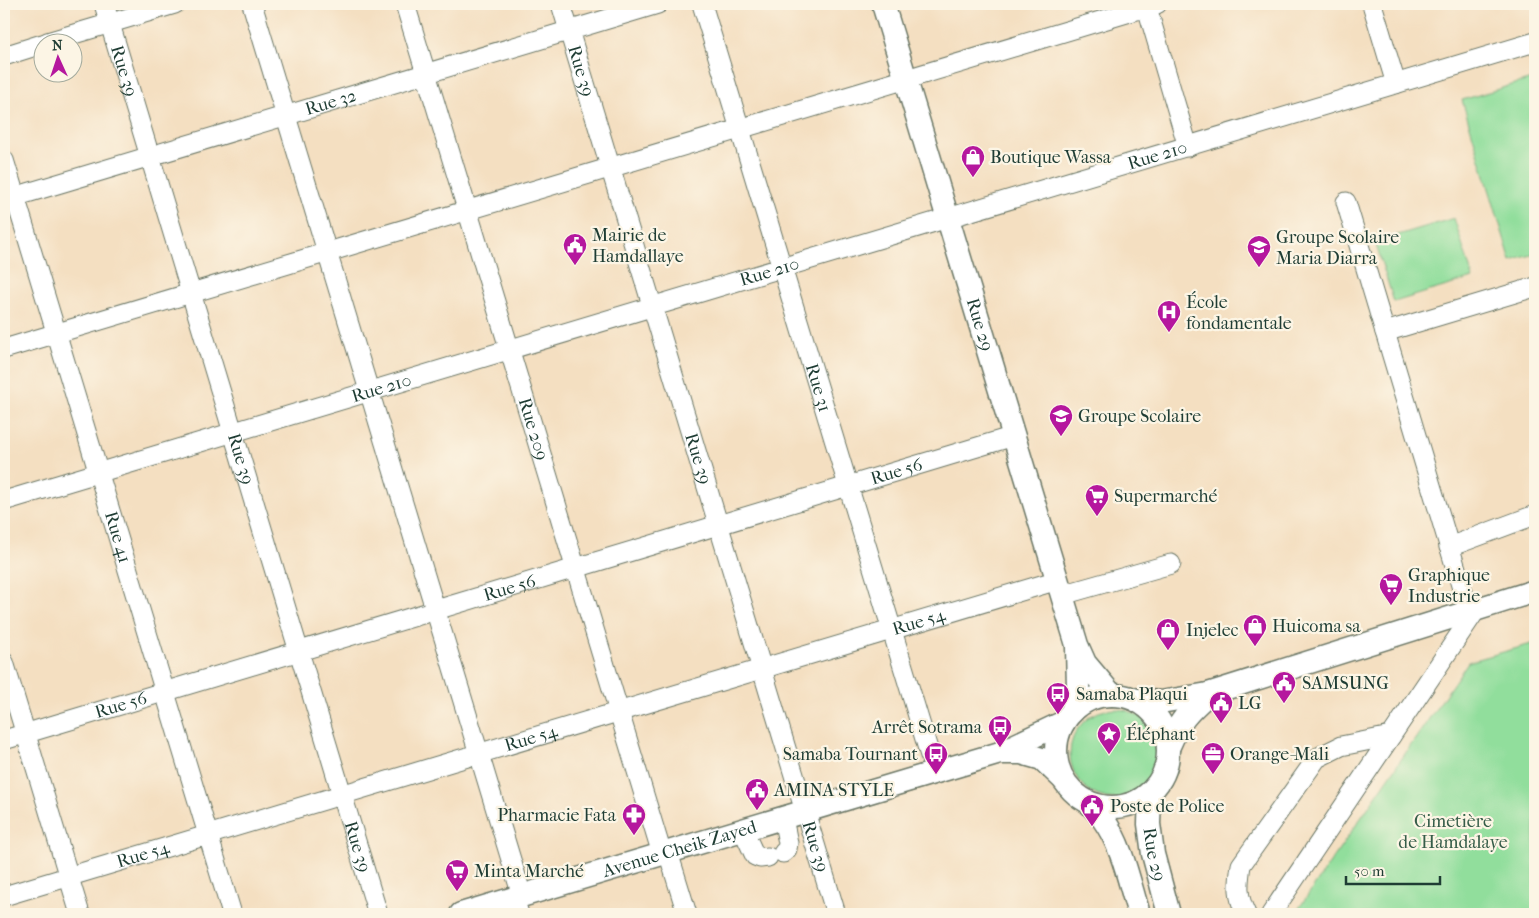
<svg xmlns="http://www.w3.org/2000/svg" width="1539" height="918" font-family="'IM FELL French Canon',serif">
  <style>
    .green { fill: #91de9c; stroke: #588e68 }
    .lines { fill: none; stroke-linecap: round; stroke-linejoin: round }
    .minor-casing { stroke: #6a7665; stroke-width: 21 }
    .major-casing { stroke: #6a7665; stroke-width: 25 }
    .minor { stroke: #fff; stroke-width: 19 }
    .major { stroke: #fff; stroke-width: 22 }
    .labels { text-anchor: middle; stroke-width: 4.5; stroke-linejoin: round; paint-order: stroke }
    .street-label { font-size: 18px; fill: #1f3d34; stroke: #fcf5e5 }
    .poi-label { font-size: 18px; fill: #1f3d34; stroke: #fcf5e5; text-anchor: start }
    .park-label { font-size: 18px; fill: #365d49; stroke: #fcf5e5 }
  </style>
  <rect width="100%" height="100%" fill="#fcf5e5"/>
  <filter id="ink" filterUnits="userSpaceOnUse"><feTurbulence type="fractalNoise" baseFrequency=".02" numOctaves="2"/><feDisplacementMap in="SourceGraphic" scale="10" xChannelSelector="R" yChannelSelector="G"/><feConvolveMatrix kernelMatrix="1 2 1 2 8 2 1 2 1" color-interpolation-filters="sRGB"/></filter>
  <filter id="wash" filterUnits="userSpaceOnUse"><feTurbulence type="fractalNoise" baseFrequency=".0096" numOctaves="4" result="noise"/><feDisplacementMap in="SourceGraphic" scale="20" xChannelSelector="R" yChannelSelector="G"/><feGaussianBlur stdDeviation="1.12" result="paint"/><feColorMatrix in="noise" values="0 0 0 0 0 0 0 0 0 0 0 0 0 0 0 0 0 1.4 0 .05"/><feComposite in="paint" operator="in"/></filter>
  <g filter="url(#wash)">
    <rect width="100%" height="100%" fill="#f4dfc1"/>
    <!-- green -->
    <path class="green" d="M1535 78V254L1511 261 1462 100Z
      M1454 218 1473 278 1394 302 1375 242Z
      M1535 643V914H1295L1468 662Z
      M1070 754a45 45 0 1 1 90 0a45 45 0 1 1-90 0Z"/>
  </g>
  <g filter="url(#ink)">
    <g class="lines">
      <!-- minor casing -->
      <g class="minor-casing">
        <g id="minor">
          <path id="s1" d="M104 4 378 914"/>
          <path d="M252 4 522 896"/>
          <path id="s2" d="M405 4 662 854"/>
          <path id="s3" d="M561 4 836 914"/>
          <path id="s4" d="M702 4 935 772"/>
          <path d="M1146 4 1188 147"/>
          <path d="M1372 4 1396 84"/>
          <path d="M47 42 175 4"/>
          <path d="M4 56 42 44"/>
          <path id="s5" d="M4 160 232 914"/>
          <path id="s6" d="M4 200 658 4"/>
          <path d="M1346 202 1469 612"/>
          <path d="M1385 332 1535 287"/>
          <path d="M4 349 1157 4"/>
          <path id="s7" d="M4 501 1535 42"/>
          <path d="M1449 547 1535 515"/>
          <path d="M1062 595 1171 564"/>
          <path d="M4 662 80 914"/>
          <path id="s8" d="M4 740 1014 436"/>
          <path d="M743 830 755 856 760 858 768 857"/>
          <path d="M668 852 687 914"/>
          <path d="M783 853 787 849 788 843 783 818"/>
          <path id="s9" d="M4 896 1058 580"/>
          <path d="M514 898 519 914"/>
          <path d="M1246 914C1237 896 1238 885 1241 865L1317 758 1341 746 1391 736"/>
          <path d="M1271 914 1476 610"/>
        </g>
      </g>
      <!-- major casing -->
      <g class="major-casing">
        <g id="major">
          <path id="s10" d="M883 4 1077 645 1085 663 1112 695"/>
          <circle cx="1112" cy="751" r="56"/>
          <path d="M1137 700 1161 702 1208 694 1535 591"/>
          <path d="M1072 712 1078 687 1077 648"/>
          <path d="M1169 746C1180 720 1187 713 1208 694"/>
          <path d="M1003 751 1064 722"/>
          <path id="s11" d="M1150 794 1149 824 1153 854 1169 914"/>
          <path d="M1088 802C1093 807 1099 813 1103 819 1123 847 1129 882 1139 914"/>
          <path id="s12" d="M461 914 1000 753H1021L1042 759 1064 780"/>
        </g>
      </g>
      <!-- minor -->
      <use href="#minor" class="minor"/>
      <!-- major -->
      <use href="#major" class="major"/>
    </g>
  </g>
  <!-- icons -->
  <defs>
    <g id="shop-pin" transform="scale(1.25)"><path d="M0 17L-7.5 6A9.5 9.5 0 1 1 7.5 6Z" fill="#b5179e" stroke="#fcf5e5"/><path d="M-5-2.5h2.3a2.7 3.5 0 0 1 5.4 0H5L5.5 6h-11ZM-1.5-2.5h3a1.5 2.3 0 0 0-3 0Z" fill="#fff"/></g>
    <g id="civic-pin" transform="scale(1.25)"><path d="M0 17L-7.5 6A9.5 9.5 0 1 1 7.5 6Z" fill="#b5179e" stroke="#fcf5e5"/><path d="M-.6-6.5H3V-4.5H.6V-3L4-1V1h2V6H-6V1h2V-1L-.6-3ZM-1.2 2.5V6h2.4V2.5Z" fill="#fff"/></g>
    <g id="school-pin" transform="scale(1.25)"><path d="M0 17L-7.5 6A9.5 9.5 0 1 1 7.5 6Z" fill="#b5179e" stroke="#fcf5e5"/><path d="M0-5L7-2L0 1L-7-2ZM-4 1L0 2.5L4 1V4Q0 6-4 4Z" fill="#fff"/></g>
    <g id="hospital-pin" transform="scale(1.25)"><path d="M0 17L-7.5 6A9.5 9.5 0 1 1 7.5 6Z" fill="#b5179e" stroke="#fcf5e5"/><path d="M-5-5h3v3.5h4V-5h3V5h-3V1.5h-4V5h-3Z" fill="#fff"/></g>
    <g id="supermarket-pin" transform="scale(1.25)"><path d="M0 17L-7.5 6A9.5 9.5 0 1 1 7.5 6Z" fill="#b5179e" stroke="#fcf5e5"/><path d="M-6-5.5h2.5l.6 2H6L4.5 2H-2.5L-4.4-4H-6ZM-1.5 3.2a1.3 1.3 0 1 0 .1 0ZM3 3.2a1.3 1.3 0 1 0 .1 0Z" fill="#fff"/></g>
    <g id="bus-pin" transform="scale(1.25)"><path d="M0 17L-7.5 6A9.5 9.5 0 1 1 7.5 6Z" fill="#b5179e" stroke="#fcf5e5"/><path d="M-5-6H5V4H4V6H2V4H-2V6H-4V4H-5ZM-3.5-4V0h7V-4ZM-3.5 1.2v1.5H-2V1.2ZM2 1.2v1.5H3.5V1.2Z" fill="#fff"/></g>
    <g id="sight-pin" transform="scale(1.25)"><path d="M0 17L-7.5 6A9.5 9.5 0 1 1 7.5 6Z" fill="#b5179e" stroke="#fcf5e5"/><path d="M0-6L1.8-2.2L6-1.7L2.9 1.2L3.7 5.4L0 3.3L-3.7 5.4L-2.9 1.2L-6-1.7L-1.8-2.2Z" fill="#fff"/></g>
    <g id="office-pin" transform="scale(1.25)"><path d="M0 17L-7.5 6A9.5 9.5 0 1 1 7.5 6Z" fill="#b5179e" stroke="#fcf5e5"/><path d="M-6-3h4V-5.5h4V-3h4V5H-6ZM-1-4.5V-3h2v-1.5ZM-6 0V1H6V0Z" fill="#fff"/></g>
    <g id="pharmacy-pin" transform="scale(1.25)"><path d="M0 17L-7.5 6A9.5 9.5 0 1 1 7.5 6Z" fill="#b5179e" stroke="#fcf5e5"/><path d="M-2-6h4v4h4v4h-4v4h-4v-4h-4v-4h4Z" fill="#fff"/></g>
  </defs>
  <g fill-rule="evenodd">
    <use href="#shop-pin" x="973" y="157"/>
    <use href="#civic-pin" x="575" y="245"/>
    <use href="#school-pin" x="1259" y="247"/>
    <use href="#hospital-pin" x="1169" y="312"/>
    <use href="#school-pin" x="1061" y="416"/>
    <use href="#supermarket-pin" x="1097" y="496"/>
    <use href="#supermarket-pin" x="1391" y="585"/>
    <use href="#shop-pin" x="1255" y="626"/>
    <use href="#shop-pin" x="1168" y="630"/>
    <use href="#civic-pin" x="1284" y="683"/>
    <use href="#bus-pin" x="1058" y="694"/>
    <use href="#civic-pin" x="1221" y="703"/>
    <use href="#bus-pin" x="1000" y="727"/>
    <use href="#sight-pin" x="1109" y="734"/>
    <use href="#bus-pin" x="936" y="754"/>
    <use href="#office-pin" x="1213" y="754"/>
    <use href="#civic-pin" x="757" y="790"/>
    <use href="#civic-pin" x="1092" y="806"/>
    <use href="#pharmacy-pin" x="634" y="815"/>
    <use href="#supermarket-pin" x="457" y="871"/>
  </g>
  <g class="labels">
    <!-- street labels -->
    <g class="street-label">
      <text dy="6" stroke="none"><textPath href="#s1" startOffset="70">Rue 39</textPath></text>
      <text dy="6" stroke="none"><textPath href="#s3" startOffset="70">Rue 39</textPath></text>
      <text dy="6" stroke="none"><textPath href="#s6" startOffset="341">Rue 32</textPath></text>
      <text dy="6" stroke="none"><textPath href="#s7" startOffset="1204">Rue 210</textPath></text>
      <text dy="6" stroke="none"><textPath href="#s7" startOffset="799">Rue 210</textPath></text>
      <text dy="6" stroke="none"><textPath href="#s10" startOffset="335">Rue 29</textPath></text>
      <text dy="6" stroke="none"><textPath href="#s7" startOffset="394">Rue 210</textPath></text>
      <text dy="6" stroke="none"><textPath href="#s4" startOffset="401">Rue 31</textPath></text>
      <text dy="6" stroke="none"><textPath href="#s2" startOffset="444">Rue 209</textPath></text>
      <text dy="6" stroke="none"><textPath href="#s1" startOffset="475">Rue 39</textPath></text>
      <text dy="6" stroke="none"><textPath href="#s3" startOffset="475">Rue 39</textPath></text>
      <text dy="6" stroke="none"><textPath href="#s8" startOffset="932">Rue 56</textPath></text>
      <text dy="6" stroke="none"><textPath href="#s5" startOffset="394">Rue 41</textPath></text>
      <text dy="6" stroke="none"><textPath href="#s8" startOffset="528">Rue 56</textPath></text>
      <text dy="6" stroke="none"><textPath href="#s9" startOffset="955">Rue 54</textPath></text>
      <text dy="6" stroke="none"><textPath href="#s8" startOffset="122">Rue 56</textPath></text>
      <text dy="6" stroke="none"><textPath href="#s9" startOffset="550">Rue 54</textPath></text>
      <text dy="6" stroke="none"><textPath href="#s1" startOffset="880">Rue 39</textPath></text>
      <text dy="6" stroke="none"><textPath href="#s3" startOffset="880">Rue 39</textPath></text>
      <text dy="6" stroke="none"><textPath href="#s12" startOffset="228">Avenue Cheik Zayed</textPath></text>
      <text dy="6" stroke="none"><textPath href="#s9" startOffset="145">Rue 54</textPath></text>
      <text dy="6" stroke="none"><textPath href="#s11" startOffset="61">Rue 29</textPath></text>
    </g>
    <!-- poi labels -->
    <g class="poi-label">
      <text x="990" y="163">Boutique Wassa</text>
      <text x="592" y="241">Mairie de<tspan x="592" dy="21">Hamdallaye</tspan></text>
      <text x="1276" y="243">Groupe Scolaire<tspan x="1276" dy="21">Maria Diarra</tspan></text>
      <text x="1186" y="308">École<tspan x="1186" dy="21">fondamentale</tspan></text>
      <text x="1078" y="422">Groupe Scolaire</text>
      <text x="1114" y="502">Supermarché</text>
      <text x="1408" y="581">Graphique<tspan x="1408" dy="21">Industrie</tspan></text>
      <text x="1272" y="632">Huicoma sa</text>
      <text x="1186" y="636">Injelec</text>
      <text x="1302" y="689">SAMSUNG</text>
      <text x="1076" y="700">Samaba Plaqui</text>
      <text x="1238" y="709">LG</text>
      <text x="982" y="733" text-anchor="end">Arrêt Sotrama</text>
      <text x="1126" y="740">Éléphant</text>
      <text x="918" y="760" text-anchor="end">Samaba Tournant</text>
      <text x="1230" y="760">Orange-Mali</text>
      <text x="774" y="796">AMINA STYLE</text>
      <text x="1110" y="812">Poste de Police</text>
      <text x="616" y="821" text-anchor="end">Pharmacie Fata</text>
      <text x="474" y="877">Minta Marché</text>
    </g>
    <!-- park labels -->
    <g class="park-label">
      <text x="1453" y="827">Cimetière<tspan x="1453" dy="21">de Hamdalaye</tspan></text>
    </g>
  </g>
  <!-- margin -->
  <rect width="1539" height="918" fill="none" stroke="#fcf5e5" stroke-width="20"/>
  <!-- north arrow -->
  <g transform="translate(58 58) rotate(357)"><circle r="24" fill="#fcf5e5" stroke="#a4ab9e"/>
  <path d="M0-4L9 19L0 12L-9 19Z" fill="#b5179e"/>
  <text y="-8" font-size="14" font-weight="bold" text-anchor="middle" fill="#1f3d34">N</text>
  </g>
  <!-- scale -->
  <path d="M1346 876v8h94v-8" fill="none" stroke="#1f3d34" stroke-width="2.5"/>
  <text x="1354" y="876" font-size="15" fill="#1f3d34" stroke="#fcf5e5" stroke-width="4" paint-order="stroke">50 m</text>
</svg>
